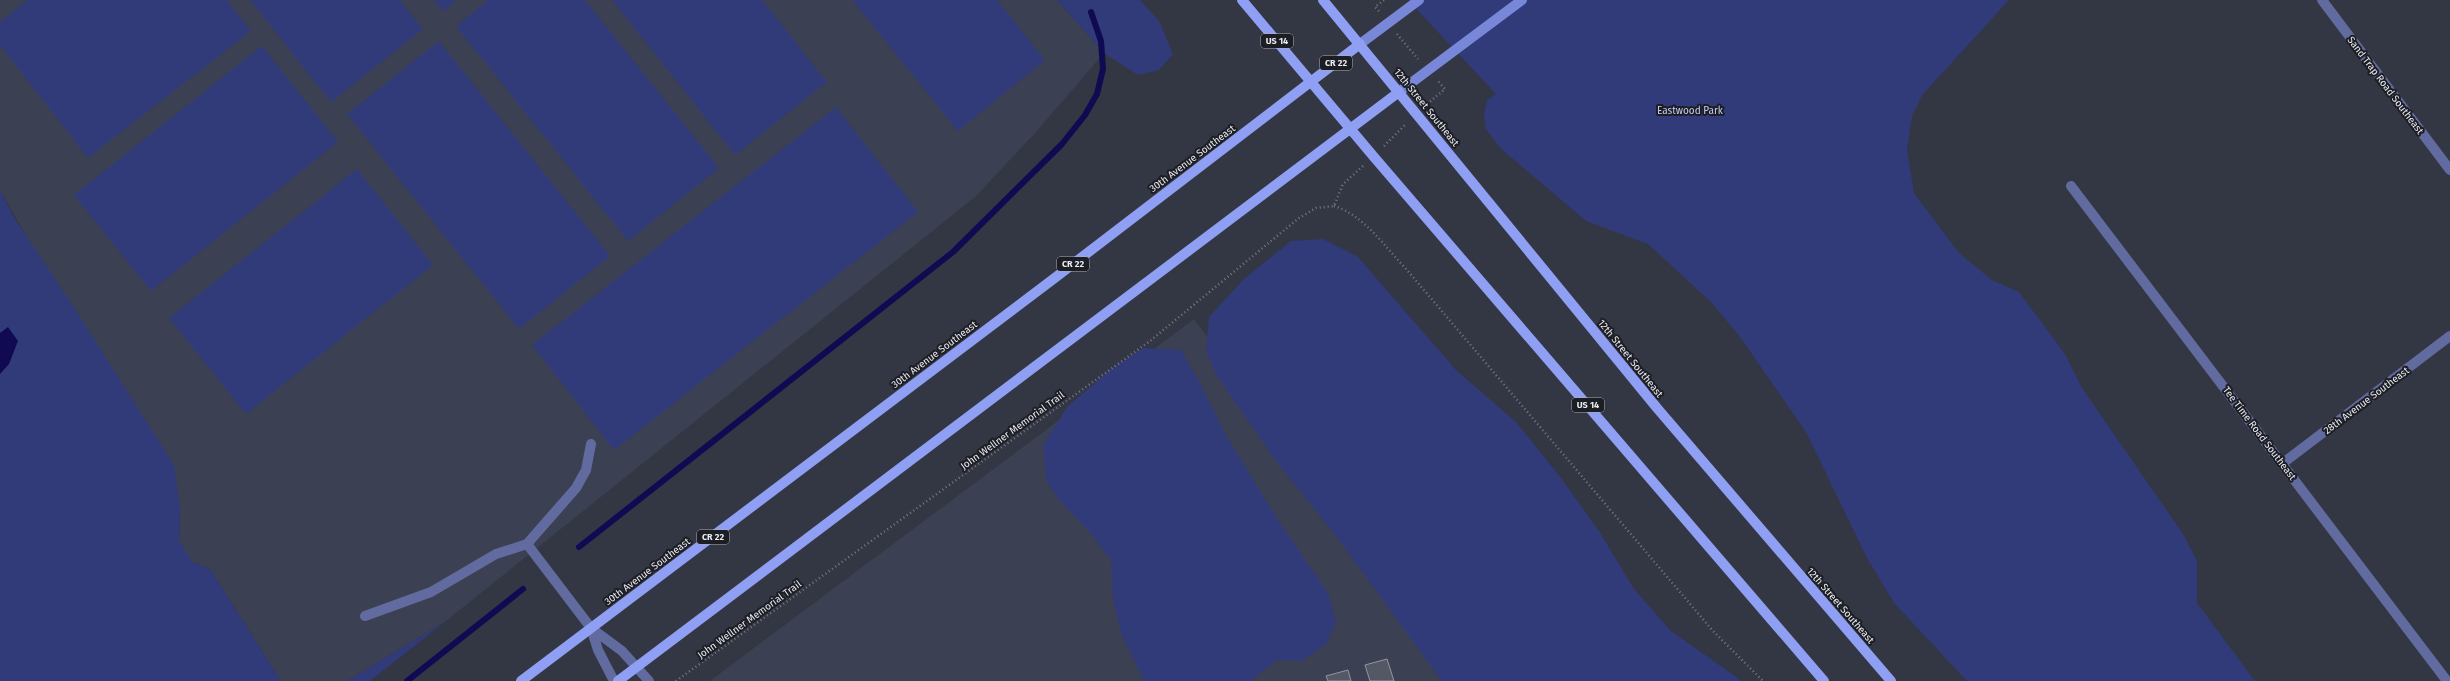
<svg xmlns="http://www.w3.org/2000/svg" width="2450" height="681" font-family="'Fira Sans',sans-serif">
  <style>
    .built { fill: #3c4053 }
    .green { fill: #323b79 }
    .water { fill: #100a52 }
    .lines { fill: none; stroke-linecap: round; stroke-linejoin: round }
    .stream { stroke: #100a52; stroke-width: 6 }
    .building { fill: #545764; stroke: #9296a5 }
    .path { stroke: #777a85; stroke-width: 2.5; stroke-dasharray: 1 3; stroke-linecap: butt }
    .lane { stroke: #616b9f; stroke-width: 10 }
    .street { stroke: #616b9f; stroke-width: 10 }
    .secondary { stroke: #7887d8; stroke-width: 10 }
    .primary { stroke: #8f9ff3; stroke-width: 10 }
    .labels { text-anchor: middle; stroke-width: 4; stroke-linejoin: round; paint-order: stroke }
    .shield { fill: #1d1e24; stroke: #acaeb6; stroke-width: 1 }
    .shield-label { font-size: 9px; font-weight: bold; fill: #eaecf4 }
    .street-label { font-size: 10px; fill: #eaecf4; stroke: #1d1e24 }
    .park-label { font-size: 10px; fill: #c4cef9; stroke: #1d1e24 }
  </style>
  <rect width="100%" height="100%" fill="#333643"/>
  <!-- built -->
  <path class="built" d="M0 0H1057L1104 53 1036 132 975 197 446 621 347 681H281L210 569 192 562 179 544 180 507 0 190Z
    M1194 319 1464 681H710Z"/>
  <!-- green -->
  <path class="green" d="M28 0H227L251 31 88 158 0 45V22Z
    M250 0H400L423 29 331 102Z
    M434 0H457L443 11Z
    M488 0H585L719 168 628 241 456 26Z
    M612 0H762L827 82 735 155Z
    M852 0H997L1045 60 958 131Z
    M1057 0H1140L1159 21 1173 54 1159 70 1138 75 1104 53Z
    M1408 0H2009L1923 94 1912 116 1907 150 1914 193 1959 253 1992 280 2019 292 2065 354 2082 388 2183 534 2197 561V603L2255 681H1967L1894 603 1867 558 1806 432 1740 337 1712 303 1648 244 1586 221 1500 148 1486 129 1484 116 1487 100 1496 94Z
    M439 41 610 256 519 329 347 114Z
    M262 46 338 142 151 291 74 195Z
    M836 107 918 212 614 450 532 345Z
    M357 169 433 265 246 414 169 318Z
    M0 190 15 219 75 309 174 465 180 507 179 540 192 562 210 569 281 681H0Z
    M1323 239 1357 256 1456 370 1516 422 1558 474 1599 531 1634 589 1671 631 1742 681H1442L1336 536 1276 461 1217 376 1206 351 1209 317 1244 279 1291 241Z
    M1143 348 1181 350 1199 381 1227 437 1278 520 1328 593 1336 623 1326 644 1302 661 1277 660 1256 676 1254 681H1144L1121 633 1113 599 1111 560 1087 529 1060 501 1046 480 1043 445 1067 407 1111 369Z
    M446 621 370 681H347Z"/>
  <!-- water -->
  <path class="water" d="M8 327 18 341 9 364 0 374V333Z"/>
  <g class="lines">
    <!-- stream -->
    <path class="stream" d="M579 547 953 252 1062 144 1085 115 1097 94 1103 69 1101 41 1091 12
      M407 681 523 589"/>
  </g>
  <!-- building -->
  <path class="building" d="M1387 659 1394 681H1370L1365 665Z
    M1348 670 1351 681H1328L1326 676Z"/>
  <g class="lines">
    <!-- path -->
    <path class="path" d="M1379 11 1375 7 1384 0
      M1397 34 1418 59
      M1427 104 1445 89 1438 81
      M1384 146 1406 124
      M1334 206C1364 215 1386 248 1407 270L1713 631 1763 681
      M676 681 1150 341 1299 218 1316 208 1334 206 1343 184 1363 166"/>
    <!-- lane -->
    <path class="lane" d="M527 544 591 628
      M365 616 431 592 496 554 527 544 576 488 586 470 591 444"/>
    <!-- street -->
    <path class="street" d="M2322 0 2450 170
      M2071 186 2447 681
      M2283 463 2450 336
      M591 628 622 651 649 681
      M591 628 598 650 614 681"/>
    <!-- secondary -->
    <path class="secondary" d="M1360 44 1419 0
      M1399 92 1522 0"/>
    <!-- primary -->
    <path class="primary" d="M1242 0 1374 157 1824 681
      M1323 0 1657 408 1891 681
      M521 681 1056 277 1360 44
      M618 681 1399 92"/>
  </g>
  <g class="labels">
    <!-- shield labels -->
    <g class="shield">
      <rect x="1261" y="34" width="32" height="14" rx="3"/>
      <rect x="1320" y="56" width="32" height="14" rx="3"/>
      <rect x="1057" y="257" width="32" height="14" rx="3"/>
      <rect x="1572" y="398" width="32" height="14" rx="3"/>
      <rect x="697" y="530" width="32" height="14" rx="3"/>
    </g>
    <g class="shield-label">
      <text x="1277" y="44">US 14</text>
      <text x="1336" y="66">CR 22</text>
      <text x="1073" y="267">CR 22</text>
      <text x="1588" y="408">US 14</text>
      <text x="713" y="540">CR 22</text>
    </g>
    <!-- street labels -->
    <g class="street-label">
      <text transform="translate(2386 85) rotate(53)" y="4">Sand Trap Road Southeast</text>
      <text transform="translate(1427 107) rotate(51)" y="4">12th Street Southeast</text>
      <text transform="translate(1192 158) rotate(-37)" y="4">30th Avenue Southeast</text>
      <text transform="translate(934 354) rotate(-37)" y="4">30th Avenue Southeast</text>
      <text transform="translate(1631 358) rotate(51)" y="4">12th Street Southeast</text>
      <text transform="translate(2366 400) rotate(-37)" y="4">28th Avenue Southeast</text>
      <text transform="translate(1012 430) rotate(-36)" y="4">John Wellner Memorial Trail</text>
      <text transform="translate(2260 433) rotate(53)" y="4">Tee Time Road Southeast</text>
      <text transform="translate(647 571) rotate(-37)" y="4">30th Avenue Southeast</text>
      <text transform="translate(1841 605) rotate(49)" y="4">12th Street Southeast</text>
      <text transform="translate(749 619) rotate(-36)" y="4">John Wellner Memorial Trail</text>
    </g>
    <!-- park labels -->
    <g class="park-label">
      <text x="1690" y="114">Eastwood Park</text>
    </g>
  </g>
</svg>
